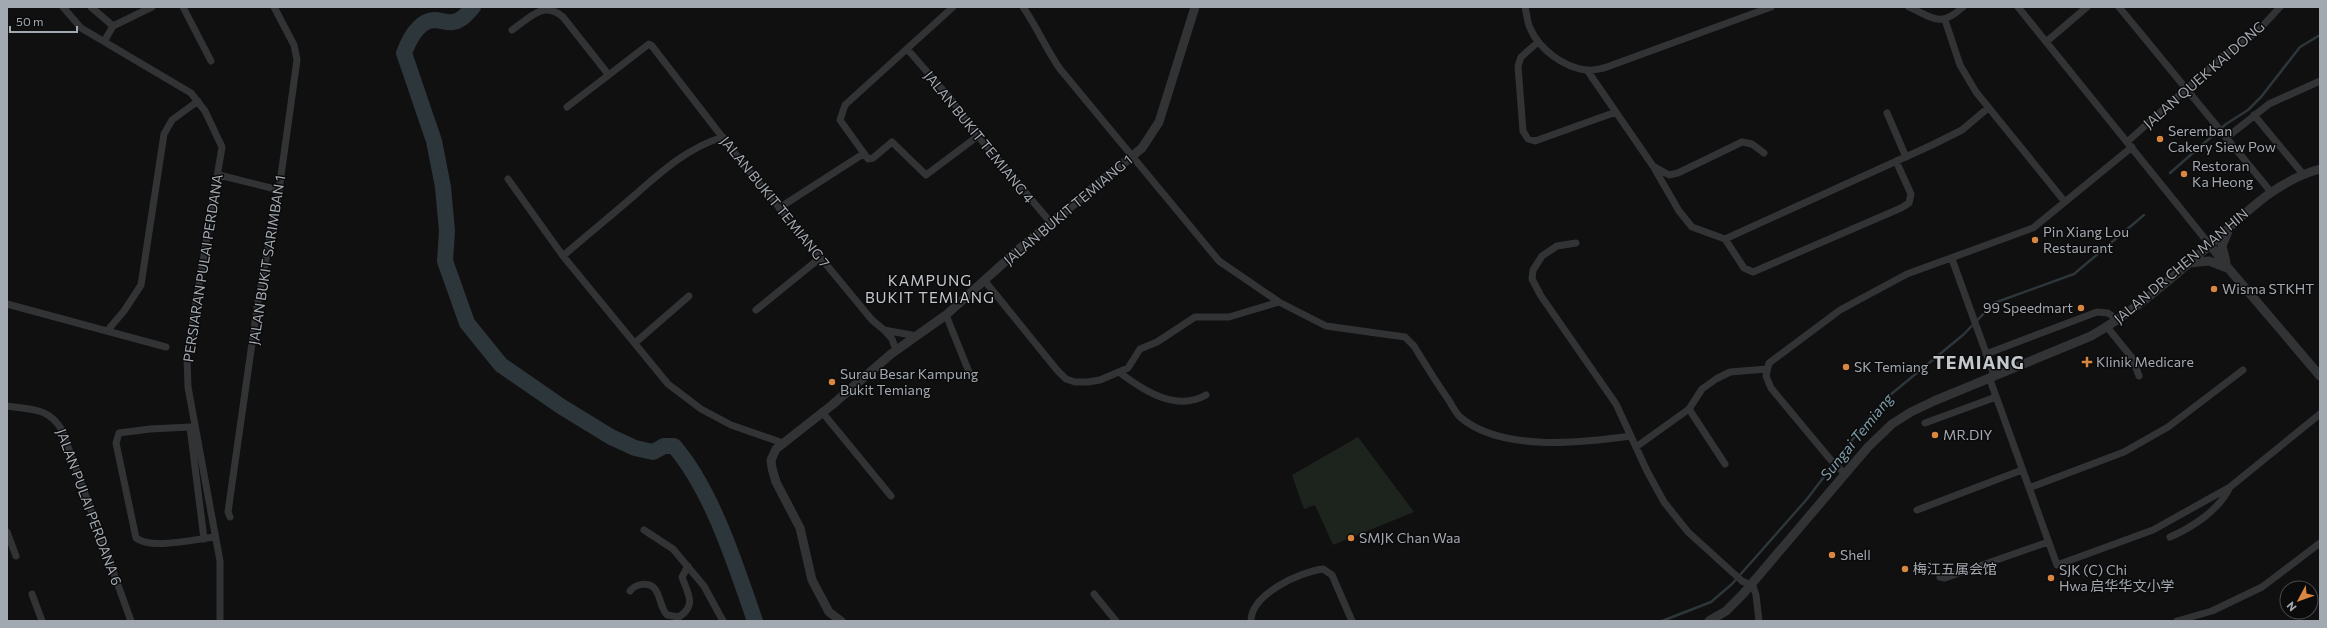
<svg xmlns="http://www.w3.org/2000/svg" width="2327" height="628" font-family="Commissioner,'Noto Sans SC',sans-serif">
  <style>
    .green { fill: #1d231d }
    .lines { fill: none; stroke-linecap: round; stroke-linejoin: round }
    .stream { stroke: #2d363a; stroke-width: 2.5 }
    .river { stroke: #2d363a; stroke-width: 16 }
    .minor { stroke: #313335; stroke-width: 7 }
    .tertiary { stroke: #313335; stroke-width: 9 }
    .poi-dot { fill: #d98740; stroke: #0b0b0c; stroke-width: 1.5 }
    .labels { text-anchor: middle; stroke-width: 3; stroke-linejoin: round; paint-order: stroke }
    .street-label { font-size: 14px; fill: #a3a9b0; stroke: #0b0b0c }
    .poi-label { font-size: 14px; fill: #a3a9b0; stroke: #0b0b0c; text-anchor: start }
    .neighbourhood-label { font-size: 15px; letter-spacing: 1px; fill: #c3c8cd; stroke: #0b0b0c }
    .water-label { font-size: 15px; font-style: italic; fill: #7d9ca7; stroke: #0b0b0c }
    .district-label { font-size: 18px; font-weight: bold; letter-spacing: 1px; fill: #c3c8cd; stroke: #0b0b0c }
  </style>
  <rect width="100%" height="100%" fill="#101011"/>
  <!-- green -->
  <path class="green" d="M1358 437 1414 512 1333 545 1315 505 1304 509 1292 475Z"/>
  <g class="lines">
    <!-- stream -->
    <path class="stream" d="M2170 173 2226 124 2248 110 2261 97 2300 47 2320 35
      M1662 621 1711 602 1732 584 1807 499 1869 418 1890 395 1963 335 1994 303 2074 274 2144 215"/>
    <!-- river -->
    <path class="river" d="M473 7C468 13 461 21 453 22 447 23 440 20 434 20 418 21 409 40 404 53L434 141 443 187 447 231 445 261 467 323 501 365 562 407 611 437 635 448 653 452 664 446H674C712 490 736 566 755 621"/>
    <!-- minor -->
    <path class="minor" d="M63 7 81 28 191 93 205 111 222 147 187 357 188 387 220 561V621
      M91 7 113 26
      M183 7 211 61
      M953 7 845 105 840 120 868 159 873 158 892 142 926 175 978 136
      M1023 7C1037 27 1046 49 1060 69L1219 261 1279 302 1326 326 1405 337 1414 346C1425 364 1436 382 1448 399 1452 405 1455 412 1460 417 1501 452 1581 443 1631 436
      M1525 7C1527 14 1527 22 1530 28 1539 49 1563 67 1586 70 1591 71 1598 69 1604 68L1771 7
      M1909 7C1934 18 1940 28 1963 7
      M2018 7 2210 245
      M2119 7 2271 192
      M1945 20 1960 65 1976 92 2065 202
      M512 30C530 18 543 0 563 17L608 74
      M105 40 113 26 152 7
      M1538 42 1521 57 1518 66 1523 131 1528 139 1535 141 1616 112
      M2046 42 2087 7
      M908 50 949 97 978 136 1051 223
      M1587 70 1653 166 1679 211 1692 227 1725 239 1932 145 1962 130 1988 108
      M567 107 649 44 652 46 740 160 872 320 884 330 917 336
      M1887 113 1906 157
      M2254 115 2303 174
      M2226 138 2269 104 2320 81
      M2127 142 2223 56 2258 31 2280 7
      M1653 166 1669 175 1678 173 1742 142 1752 144 1764 153
      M219 175 279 190
      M508 179 563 256 668 384 701 409 731 425 783 443
      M779 208 863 154
      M1725 239 1744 268 1753 272 1901 208 1909 203 1911 194 1896 161
      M1576 243 1557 246 1542 256 1533 270 1532 279 1541 296 1616 404 1647 471 1664 502 1688 532 1742 581 1753 586 1756 595 1759 621
      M563 256C587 235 612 215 636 194 662 171 689 147 723 137
      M1952 259 1994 375
      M984 280 1057 370 1066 379 1075 382H1088L1100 380 1128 368 1140 349 1157 342 1195 317H1229L1279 302
      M7 304 166 347
      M756 310 820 258
      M946 315 969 372
      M2107 327 2133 359 2139 376
      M884 330 892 339 896 350
      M107 331 124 311 141 285 164 134 172 120 198 101
      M636 342 689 296
      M1986 354 2097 312 2108 313 2118 320
      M1119 372C1144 391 1176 412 1206 395
      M1989 377 2057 565 2153 530 2230 487 2320 414
      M7 406C32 410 48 407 62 430L131 621
      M1689 409 1725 464
      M822 412 891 496
      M1925 423 1996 397
      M1636 447 1689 409 1702 389 1716 379 1730 372 1767 369
      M1845 474 1830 459 1771 388 1766 376 1769 363 1840 310 1907 274 2033 228 2132 147
      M2029 488 2124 452 2168 427 2243 370
      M1917 510 2022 470
      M230 517 228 512 258 301 279 190 297 60 294 45 274 7
      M644 530 673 549 704 586 723 621
      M7 532 16 556
      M2170 537C2193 527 2219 510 2230 487
      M204 539 190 427 150 429 119 433 116 443 136 538C151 550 196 539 215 537
      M1940 577 1945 578 2048 542
      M630 591C635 584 649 581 655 589 661 597 660 607 667 615L679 617C697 605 688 594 682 577L688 566
      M32 594 42 621
      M1094 594 1116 621
      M1251 621C1251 594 1300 572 1323 569L1332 575 1352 621
      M2177 621 2212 611 2262 587 2320 543"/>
    <!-- tertiary -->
    <path class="tertiary" d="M2210 245 2229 269 2320 376
      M2226 262 2222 246 2228 231
      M2189 263 2209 261 2227 268
      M841 621 829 612 812 580 800 528 776 482 772 468 771 460 776 449 832 405 891 354 946 315 1019 249 1142 148 1159 122 1195 7
      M1709 621 1726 611 1743 594 1868 447 1892 424 1911 412 1934 401 2091 336C2135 311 2173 277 2211 244 2245 214 2275 181 2320 169"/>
  </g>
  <!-- markers -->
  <g class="poi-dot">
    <circle cx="2160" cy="139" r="4"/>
    <circle cx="2184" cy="174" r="4"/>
    <circle cx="2035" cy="240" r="4"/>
    <circle cx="2214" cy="289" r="4"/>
    <circle cx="2081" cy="308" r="4"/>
    <path d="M2085 356h4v4h4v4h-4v4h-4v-4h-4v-4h4z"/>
    <circle cx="1846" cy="367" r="4"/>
    <circle cx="832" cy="382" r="4"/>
    <circle cx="1935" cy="435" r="4"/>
    <circle cx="1351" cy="538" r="4"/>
    <circle cx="1832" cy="555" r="4"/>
    <circle cx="1905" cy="569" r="4"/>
    <circle cx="2051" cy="578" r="4"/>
  </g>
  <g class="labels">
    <!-- street labels -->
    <g class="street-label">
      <text transform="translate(2204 75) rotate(-41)" y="5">JALAN QUEK KAI DONG</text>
      <text transform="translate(979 137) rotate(51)" y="5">JALAN BUKIT TEMIANG 4</text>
      <text transform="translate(775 202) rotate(51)" y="5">JALAN BUKIT TEMIANG 7</text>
      <text transform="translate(1068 210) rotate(-40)" y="5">JALAN BUKIT TEMIANG 1</text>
      <text transform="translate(267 260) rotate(-81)" y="5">JALAN BUKIT SARIMBAN 1</text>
      <text transform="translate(2181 266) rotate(-40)" y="5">JALAN DR CHEN MAN HIN</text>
      <text transform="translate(203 268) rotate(-81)" y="5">PERSIARAN PULAI PERDANA</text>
      <text transform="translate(89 507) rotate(70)" y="5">JALAN PULAI PERDANA 6</text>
    </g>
    <!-- poi labels -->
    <g class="poi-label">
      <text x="2168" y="136">Seremban<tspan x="2168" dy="16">Cakery Siew Pow</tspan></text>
      <text x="2192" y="171">Restoran<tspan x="2192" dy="16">Ka Heong</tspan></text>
      <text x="2043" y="237">Pin Xiang Lou<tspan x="2043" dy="16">Restaurant</tspan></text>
      <text x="2222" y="294">Wisma STKHT</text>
      <text x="2073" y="313" text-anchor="end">99 Speedmart</text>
      <text x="2096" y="367">Klinik Medicare</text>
      <text x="1854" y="372">SK Temiang</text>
      <text x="840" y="379">Surau Besar Kampung<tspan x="840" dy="16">Bukit Temiang</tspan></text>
      <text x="1943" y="440">MR.DIY</text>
      <text x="1359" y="543">SMJK Chan Waa</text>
      <text x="1840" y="560">Shell</text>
      <text x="1913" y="574">梅江五属会馆</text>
      <text x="2059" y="575">SJK (C) Chi<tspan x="2059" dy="16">Hwa 启华华文小学</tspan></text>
    </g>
    <!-- neighbourhood labels -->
    <g class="neighbourhood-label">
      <text x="930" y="286">KAMPUNG<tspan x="930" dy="17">BUKIT TEMIANG</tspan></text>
    </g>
    <!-- water labels -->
    <g class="water-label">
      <text transform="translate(1857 437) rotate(-51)" y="5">Sungai Temiang</text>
    </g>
    <!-- district labels -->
    <g class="district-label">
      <text x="1979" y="369">TEMIANG</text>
    </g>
  </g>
  <!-- border -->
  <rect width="2327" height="628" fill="none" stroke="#a3a9b0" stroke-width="16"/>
  <!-- north arrow -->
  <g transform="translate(2299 600) rotate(229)"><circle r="19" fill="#0b0b0c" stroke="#484a4e"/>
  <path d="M0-3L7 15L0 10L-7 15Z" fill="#d98740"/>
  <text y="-6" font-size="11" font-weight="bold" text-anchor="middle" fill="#a3a9b0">N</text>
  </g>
  <!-- scale -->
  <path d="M10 26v6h67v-6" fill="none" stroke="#a3a9b0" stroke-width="2"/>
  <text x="16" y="26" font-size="12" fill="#a3a9b0" stroke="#0b0b0c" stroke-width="3" paint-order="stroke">50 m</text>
</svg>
